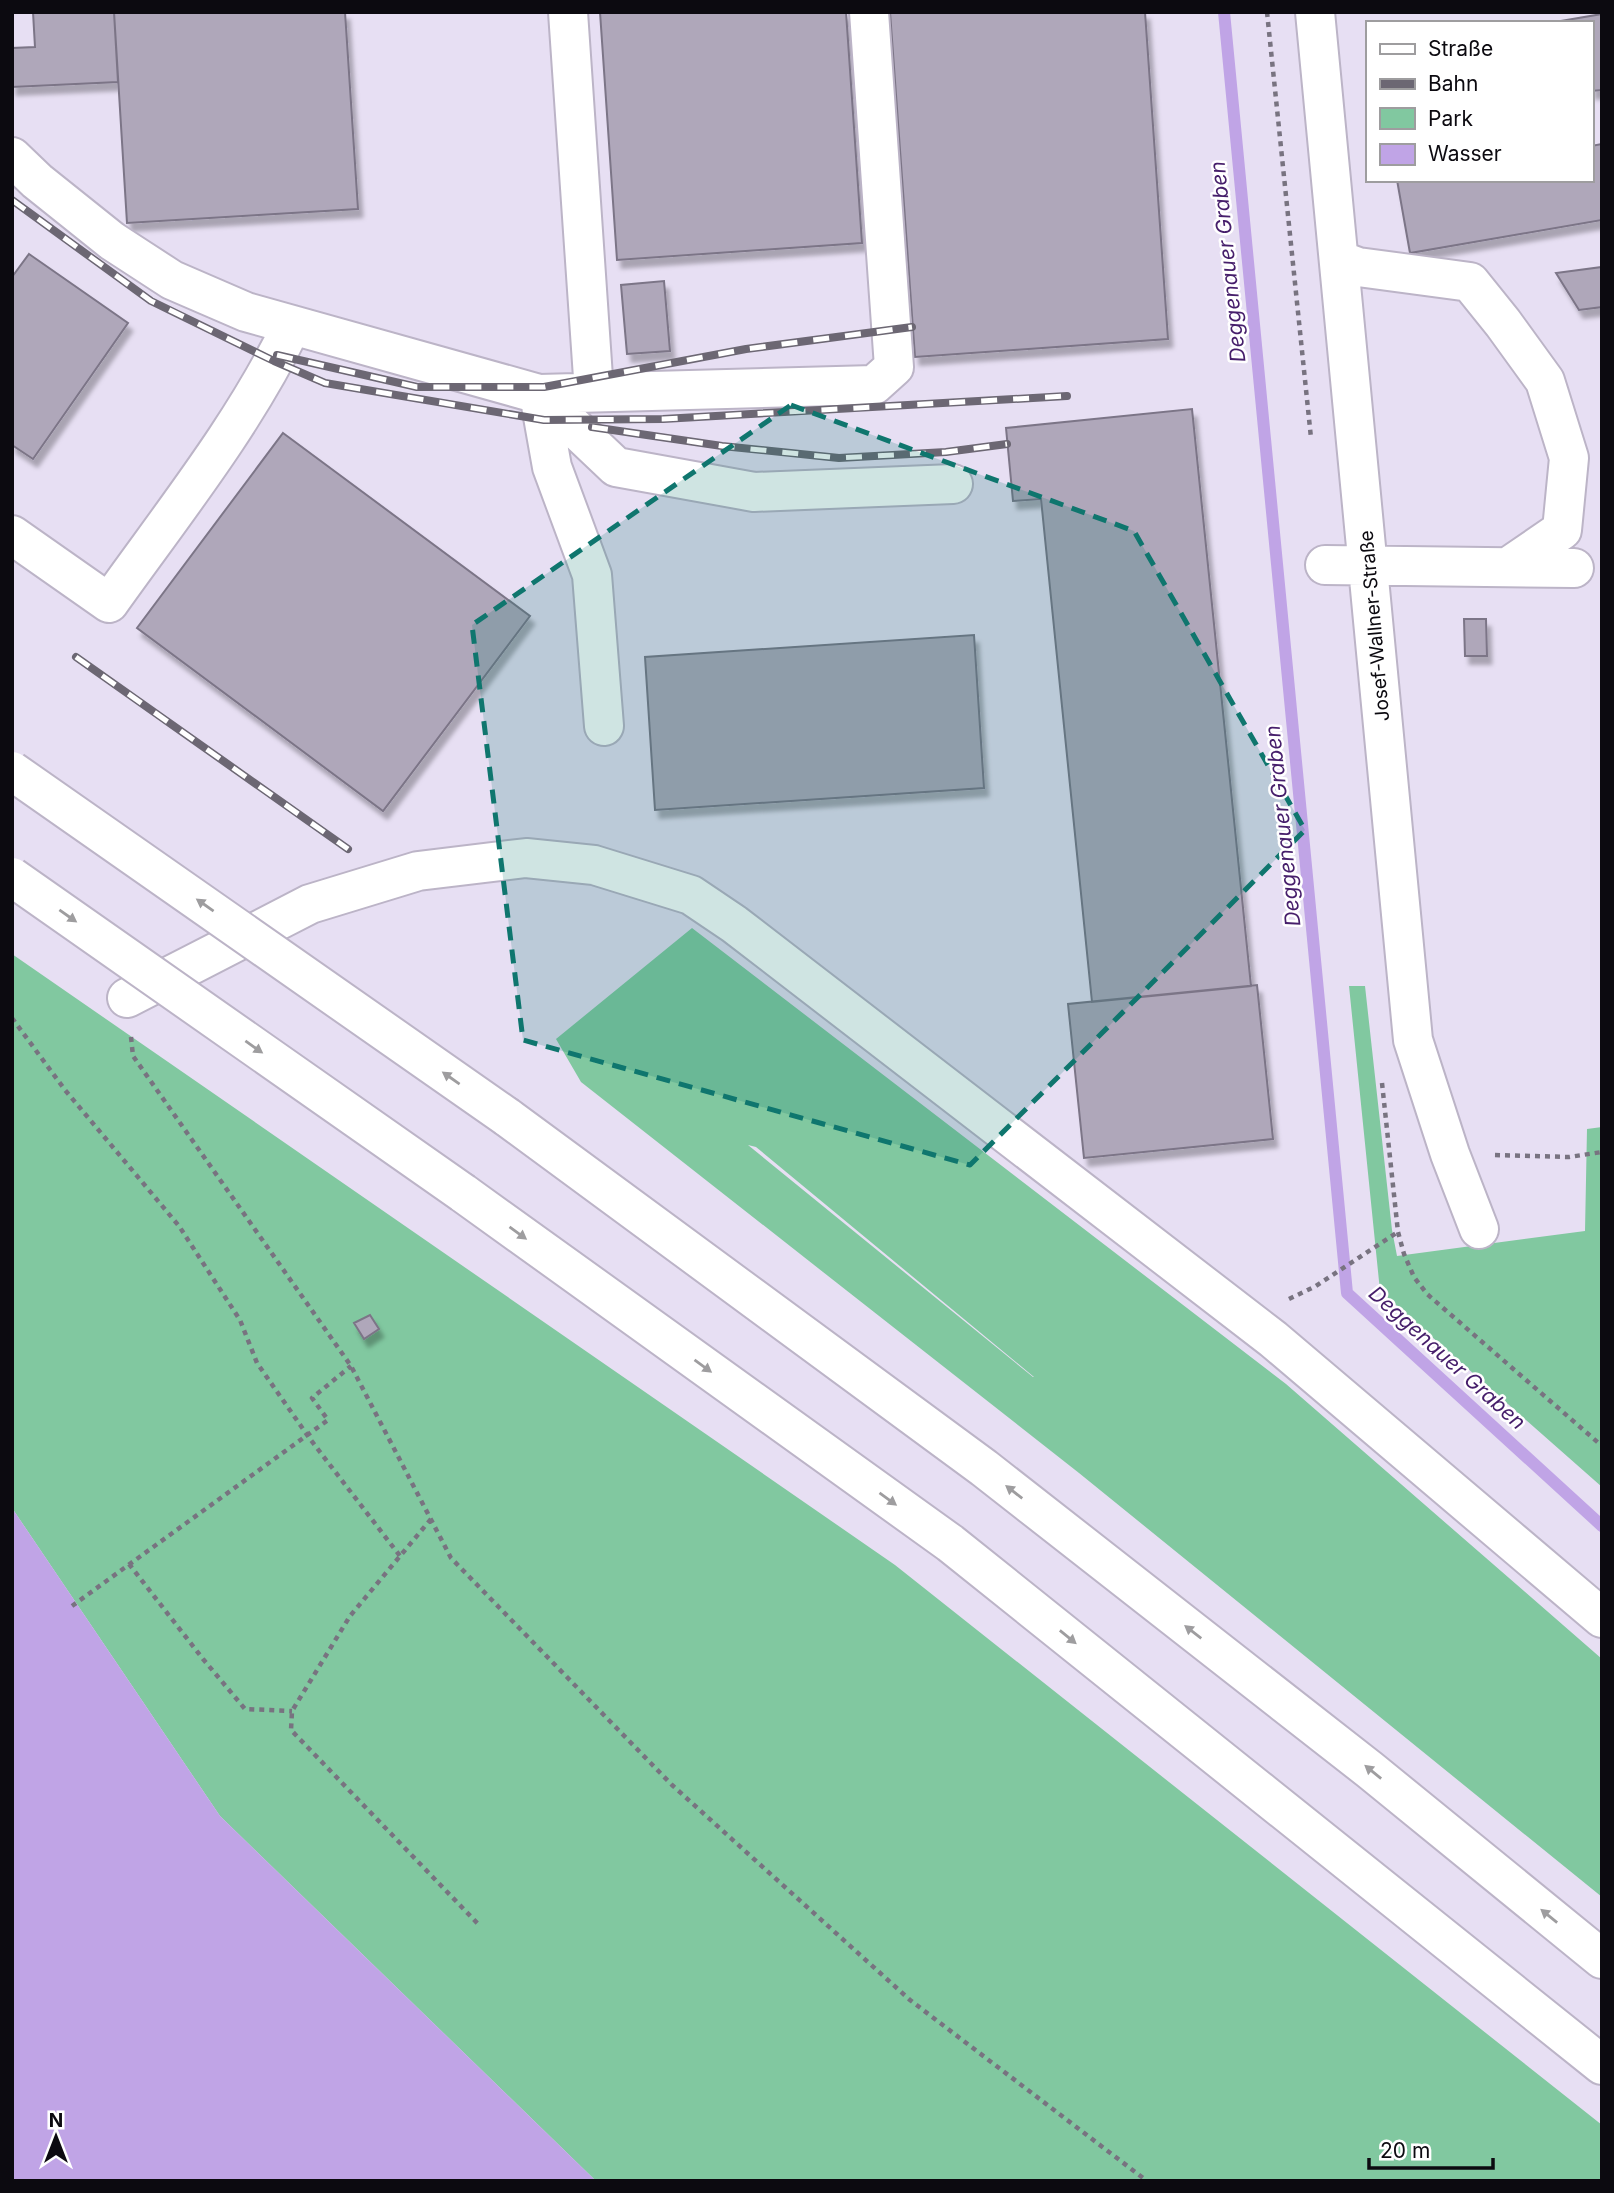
<svg xmlns="http://www.w3.org/2000/svg" width="1614" height="2193" font-family="Inter,sans-serif">
  <style>
    .green { fill: #81c8a0; fill-rule: evenodd }
    .water { fill: #c0a4e6 }
    .lines { fill: none; stroke-linecap: round; stroke-linejoin: round }
    .stream { stroke: #c0a4e6; stroke-width: 12 }
    .building { fill: #afa7ba; stroke: #7c7587; stroke-width: 2; filter: url(#shadow) }
    .minor-casing { stroke: #bcb4c7; stroke-width: 42 }
    .highway-casing { stroke: #bcb4c7; stroke-width: 42 }
    .path { stroke: #787380; stroke-width: 4.5; stroke-dasharray: 5 5; stroke-linecap: butt }
    .minor { stroke: #fff; stroke-width: 38 }
    .highway { stroke: #fff; stroke-width: 38 }
    .rail-casing { stroke: #6c6773; stroke-width: 8 }
    .rail { stroke: #fff; stroke-width: 5; stroke-dasharray: 16; stroke-linecap: butt }
    .highway-bridge-casing { stroke: #bcb4c7; stroke-width: 42; stroke-linecap: butt }
    .highway-bridge { stroke: #fff; stroke-width: 38 }
    .oneway { fill: #9e9d9f }
    .marked { fill: #0f766e; fill-opacity: 0.2; stroke: #0f766e; stroke-width: 5; stroke-dasharray: 14 9; stroke-linejoin: round }
    .labels { text-anchor: middle; stroke-width: 5; stroke-linejoin: round; paint-order: stroke }
    .street-label { font-size: 19px; fill: #0c0a10; stroke: #fff }
    .water-label { font-size: 21px; font-style: italic; fill: #461e6b; stroke: #fff }
  </style>
  <defs>
    <filter id="shadow"><feDropShadow dx="4.5" dy="8" stdDeviation="2" flood-color="#0004"/></filter>
  </defs>
  <rect width="100%" height="100%" fill="#e7dff3"/>
  <!-- green -->
  <path class="green" d="M692 928 1286 1384 1602 1659V1897L1079 1473 581 1082 556 1039ZM748 1145 756 1147 1034 1377H1033Z
    M12 954 895 1565 1602 2125V2181H596L220 1816 12 1508Z
    M1349 986H1365L1392 1230 1397 1256 1585 1231 1587 1129 1602 1127V1487L1380 1291Z"/>
  <!-- water -->
  <path class="water" d="M12 1508 220 1816 596 2181H12Z"/>
  <g class="lines">
    <!-- stream -->
    <path class="stream" d="M1224 12 1347 1293 1602 1526"/>
  </g>
  <!-- building -->
  <path class="building" d="M33 12H114L118 82 12 87V48L35 47Z
    M114 12H345L358 209 127 223Z
    M600 12H846L862 243 617 260Z
    M890 12H1145L1168 339 915 357Z
    M1602 14V90L1591 91V23H1549Z
    M1602 144V220L1410 253 1397 180H1591V146Z
    M29 254 128 323 33 459 12 445V277Z
    M1602 267V307L1579 310 1556 273Z
    M664 281 670 351 627 354 621 285Z
    M1192 409 1251 986 1092 1002 1041 499 1013 501 1006 428Z
    M283 433 530 616 383 811 137 628Z
    M1464 619H1486L1487 656H1465Z
    M974 635 984 788 655 810 645 657Z
    M1257 985 1273 1139 1084 1158 1068 1004Z
    M370 1315 379 1329 364 1339 354 1323Z"/>
  <g class="lines">
    <!-- minor casing -->
    <g class="minor-casing">
      <path id="minor" d="M568 12 594 392
        M1315 12 1413 1040 1450 1154 1479 1229
        M12 157 37 181 112 241 172 280 246 312 539 394 874 385 894 367 869 12
        M1339 260 1358 267 1470 282 1503 323 1545 381 1569 458 1562 530 1508 567
        M539 394 616 467 754 492 953 484
        M539 394 552 467 592 575 604 726
        M12 535 109 603C173 513 244 425 292 325
        M1325 565 1574 568
        M127 998 310 904 418 871 526 858 594 865 691 895 734 924 1273 1339 1602 1618"/>
    </g>
    <!-- highway casing -->
    <g class="highway-casing">
      <path id="highway" d="M507 1117 984 1468 1370 1770 1602 1959
        M463 1193 950 1543 1602 2065"/>
    </g>
    <!-- path -->
    <path class="path" d="M1267 12 1311 438
      M12 1018 65 1090 179 1226 240 1320 257 1363 310 1439 400 1556
      M131 1037 133 1056 351 1366 451 1558 672 1785 910 2000 1147 2181
      M1382 1083 1398 1232 1404 1254 1414 1277 1427 1294 1602 1446
      M1495 1155 1569 1157 1602 1152
      M1289 1299 1316 1286 1398 1232
      M431 1519 350 1616 292 1711 291 1730 480 1926
      M129 1564 203 1659 245 1709 292 1711
      M72 1606 328 1420 312 1398 351 1366"/>
    <!-- minor -->
    <use href="#minor" class="minor"/>
    <!-- highway -->
    <use href="#highway" class="highway"/>
    <!-- rail casing -->
    <g class="rail-casing">
      <path id="rail" d="M12 200 151 301 274 361 325 383 544 420 663 419 1067 396
        M277 355 417 387H544L746 349 912 327
        M592 427 722 446 839 458 946 452 1007 444
        M76 657 348 849"/>
    </g>
    <!-- rail -->
    <use href="#rail" class="rail"/>
    <!-- highway-bridge casing -->
    <g class="highway-bridge-casing">
      <path id="highway-bridge" d="M12 771 507 1117
        M12 877 463 1193"/>
    </g>
    <!-- highway-bridge -->
    <use href="#highway-bridge" class="highway-bridge"/>
  </g>
  <!-- one-way arrows -->
  <defs><path id="oneway-solid" d="M-6-.8H1V-3.2L6.5 0L1 3.2V.8H-6Z" transform="scale(1.75)"/></defs>
  <g class="oneway">
    <use href="#oneway-solid" transform="translate(205 905) rotate(-145)"/>
    <use href="#oneway-solid" transform="translate(68 916) rotate(35)"/>
    <use href="#oneway-solid" transform="translate(254 1047) rotate(35)"/>
    <use href="#oneway-solid" transform="translate(451 1078) rotate(-145)"/>
    <use href="#oneway-solid" transform="translate(518 1233) rotate(36)"/>
    <use href="#oneway-solid" transform="translate(703 1366) rotate(36)"/>
    <use href="#oneway-solid" transform="translate(1014 1492) rotate(-142)"/>
    <use href="#oneway-solid" transform="translate(888 1499) rotate(36)"/>
    <use href="#oneway-solid" transform="translate(1193 1632) rotate(-142)"/>
    <use href="#oneway-solid" transform="translate(1068 1637) rotate(39)"/>
    <use href="#oneway-solid" transform="translate(1373 1772) rotate(-141)"/>
    <use href="#oneway-solid" transform="translate(1549 1916) rotate(-141)"/>
  </g>
  <!-- marked area -->
  <path class="marked" d="M791 405 1134 531 1305 830 970 1165 523 1040 472 625Z"/>
  <g class="labels">
    <!-- street labels -->
    <g class="street-label">
      <text transform="translate(1374 626) rotate(-95)" y="7">Josef-Wallner-Straße</text>
    </g>
    <!-- water labels -->
    <g class="water-label">
      <text transform="translate(1228 262) rotate(-96)" y="7">Deggenauer Graben</text>
      <text transform="translate(1283 826) rotate(-96)" y="7">Deggenauer Graben</text>
      <text transform="translate(1447 1358) rotate(42)" y="7">Deggenauer Graben</text>
    </g>
  </g>
  <!-- border -->
  <rect width="1614" height="2193" fill="none" stroke="#0c0a10" stroke-width="28"/>
  <!-- legend -->
  <rect x="1366" y="21" width="228" height="161" fill="#ffffff" stroke="#9e9d9f" stroke-width="2"/>
  <rect x="1380" y="44" width="35" height="10" fill="#ffffff" stroke="#9e9d9f" stroke-width="2"/>
  <text x="1428" y="56" font-size="21" fill="#0c0a10">Straße</text>
  <rect x="1380" y="79" width="35" height="10" fill="#6c6773" stroke="#9e9d9f" stroke-width="2"/>
  <text x="1428" y="91" font-size="21" fill="#0c0a10">Bahn</text>
  <rect x="1380" y="108" width="35" height="21" fill="#81c8a0" stroke="#9e9d9f" stroke-width="2"/>
  <text x="1428" y="126" font-size="21" fill="#0c0a10">Park</text>
  <rect x="1380" y="144" width="35" height="21" fill="#c0a4e6" stroke="#9e9d9f" stroke-width="2"/>
  <text x="1428" y="161" font-size="21" fill="#0c0a10">Wasser</text>
  <!-- north arrow -->
  <g transform="translate(56 2137)" stroke="#ffffff" stroke-width="5" paint-order="stroke">
  <path d="M0-5L12 26L0 18L-12 26Z" fill="#0c0a10"/>
  <text y="-10" font-size="19" font-weight="bold" text-anchor="middle" fill="#0c0a10">N</text>
  </g>
  <!-- scale -->
  <path d="M1369 2158v10h124v-10" fill="none" stroke="#0c0a10" stroke-width="3.5"/>
  <text x="1380" y="2158" font-size="21" fill="#0c0a10" stroke="#ffffff" stroke-width="5" paint-order="stroke">20 m</text>
</svg>
